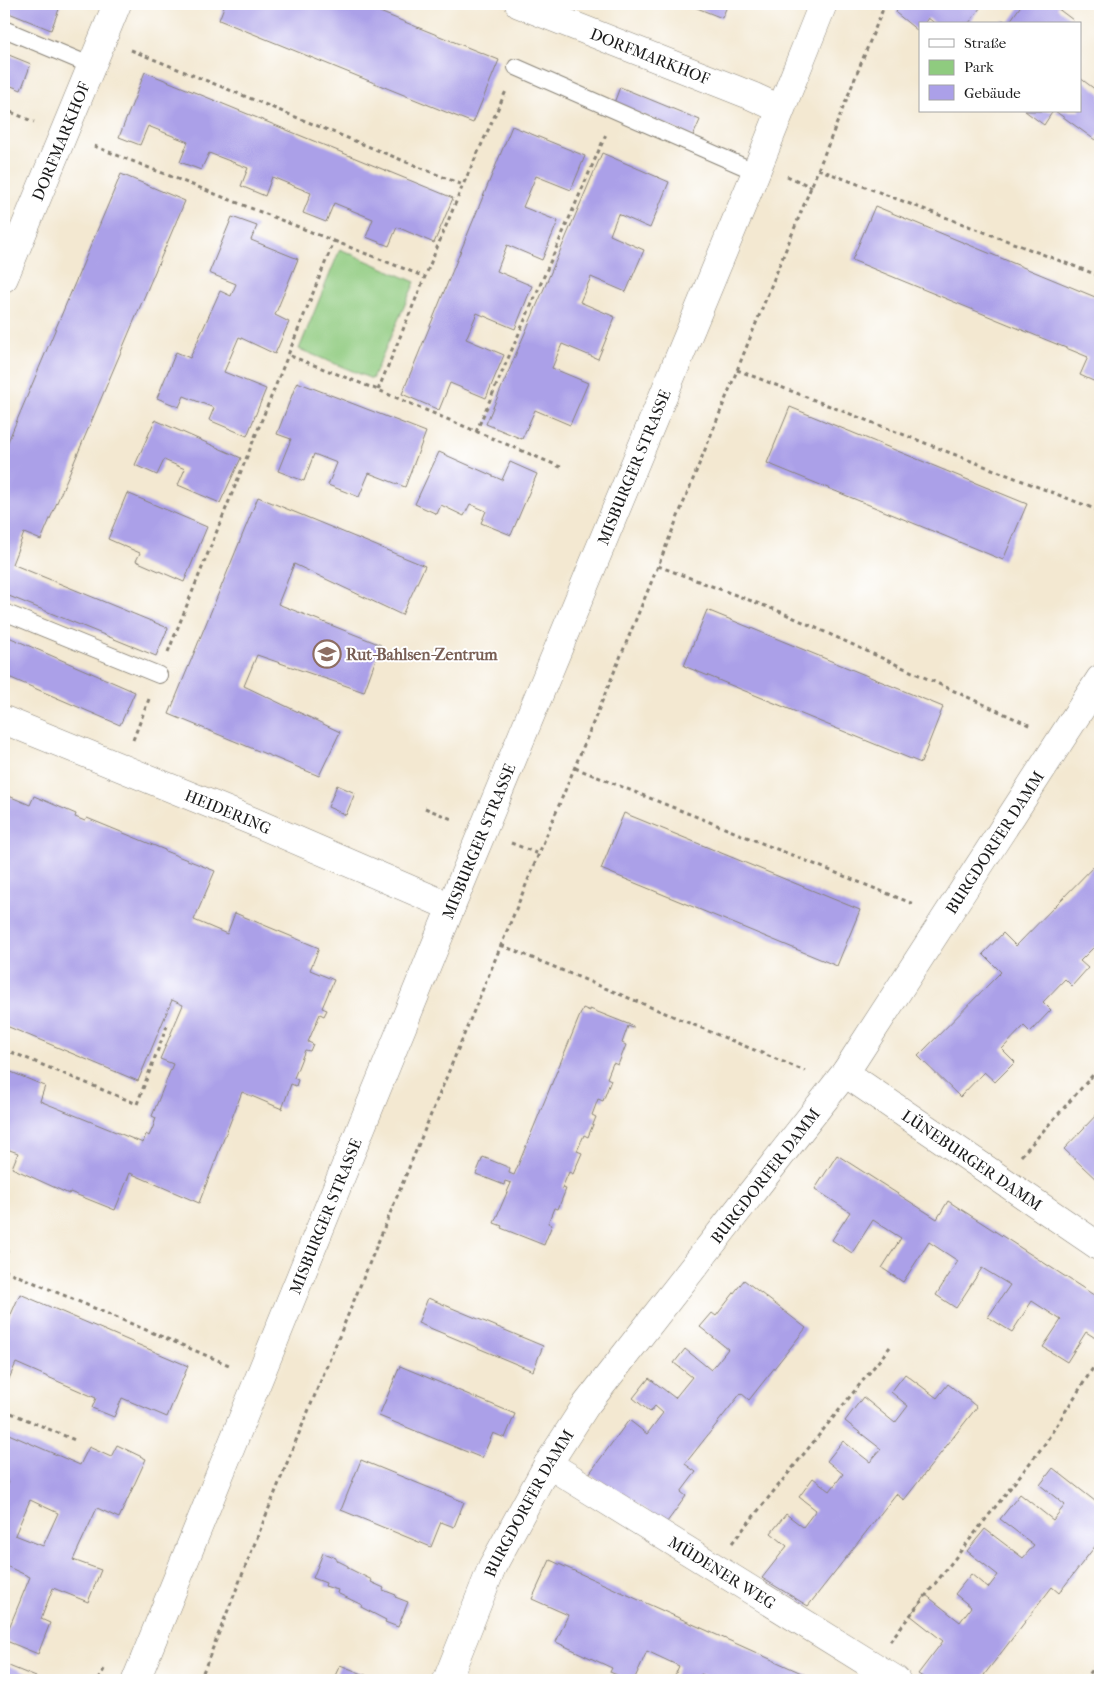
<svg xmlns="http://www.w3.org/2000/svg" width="1104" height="1684" font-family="'IM FELL French Canon',serif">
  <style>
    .green { fill: #8fcb7f; stroke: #56744e }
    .building { fill: #aba0e8; fill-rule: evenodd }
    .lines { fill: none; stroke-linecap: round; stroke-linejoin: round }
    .service-casing { stroke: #888276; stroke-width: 18 }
    .minor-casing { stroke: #888276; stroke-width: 29 }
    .tertiary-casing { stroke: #888276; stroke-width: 29 }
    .path { stroke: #888276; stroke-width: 3; stroke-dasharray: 4 4; stroke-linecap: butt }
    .service { stroke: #fff; stroke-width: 16 }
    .minor { stroke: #fff; stroke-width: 28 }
    .tertiary { stroke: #fff; stroke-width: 28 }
    .labels { text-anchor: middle; stroke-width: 4; stroke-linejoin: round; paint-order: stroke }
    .street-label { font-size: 16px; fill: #1c1c1c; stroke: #fff }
    .education-label { font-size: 16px; font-weight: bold; fill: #785e54; stroke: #fff; text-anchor: start }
  </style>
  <rect width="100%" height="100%" fill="#fff"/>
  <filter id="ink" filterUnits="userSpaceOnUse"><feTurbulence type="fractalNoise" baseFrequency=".02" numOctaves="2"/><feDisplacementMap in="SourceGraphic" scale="10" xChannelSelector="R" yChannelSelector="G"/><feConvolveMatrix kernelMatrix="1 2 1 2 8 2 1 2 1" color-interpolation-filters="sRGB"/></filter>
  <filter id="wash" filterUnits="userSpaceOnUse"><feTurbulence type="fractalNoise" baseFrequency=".0096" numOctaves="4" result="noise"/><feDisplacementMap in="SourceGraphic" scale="20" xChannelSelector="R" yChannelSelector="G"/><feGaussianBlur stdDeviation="1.12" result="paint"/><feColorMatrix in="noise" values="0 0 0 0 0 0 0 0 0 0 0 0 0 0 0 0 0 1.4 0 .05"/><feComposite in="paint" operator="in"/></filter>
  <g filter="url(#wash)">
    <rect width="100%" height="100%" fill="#f3e8d1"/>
    <!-- green -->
    <path class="green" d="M340 249 415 282 372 379 299 349Z"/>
    <g id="blocks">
      <!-- building -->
      <path class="building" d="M4 4H61L51 30 4 11Z
        M225 4H360L499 60 473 123 219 20Z
        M687 4H728L722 18Z
        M899 4H983L969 23 971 24H936L928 18 924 24H920V29L918 31 896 13Z
        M1022 4H1060L1057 8 1073 20 1071 24H1000L1003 20 1008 24Z
        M4 53 31 64 21 90 4 83Z
        M145 72 453 198 434 243 397 227 389 246 366 237 373 219 334 203 326 222 303 213 311 193 272 177 265 196 241 186 248 168 209 153 201 170 180 162 188 142 148 126 140 145 119 137Z
        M1080 78 1100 93V133L1095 140 1055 111H1080Z
        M620 87 700 120 693 136 614 103Z
        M1025 111H1053L1044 125Z
        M512 126 585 156 571 190 536 176 523 207 558 221 542 260 507 245 497 271 532 286 515 329 477 313 466 339 504 355 486 398 450 383 439 410 402 394Z
        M602 153 669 182 650 228 618 214 610 235 644 250 626 292 591 277 580 302 615 317 598 359 562 344 552 368 588 383 570 425 535 410 522 439 486 424Z
        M121 174 185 201 41 540 24 533 12 564 168 628 156 656 4 594V451Z
        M875 206 1100 299V384L1080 375 1088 357 852 260Z
        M232 217 257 226 251 240 298 259 275 315 289 322 275 354 239 337 224 372 266 389 247 436 209 420 214 408 184 396 179 407 157 398 176 352 190 358 220 291 231 296 236 284 209 273Z
        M297 382 426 432 405 487 369 473 359 497 328 485 337 463 314 454 304 481 278 471 291 439 277 434Z
        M790 407 1027 504 1003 560 767 463Z
        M155 420 241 458 220 503 178 485 185 469 164 460 157 475 135 465Z
        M439 452 502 480 510 462 537 474 511 535 481 523 486 511 470 504 464 516 441 505 437 514 415 504Z
        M127 493 207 527 184 582 136 561 140 553 108 539Z
        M258 497 425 566 402 615 294 564 278 604 381 645 364 692 257 655 244 686 340 732 319 776 169 714Z
        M707 610 943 707 921 763 684 666Z
        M4 635 135 692 120 725 4 675Z
        M337 785 355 793 346 815 328 807Z
        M4 794 30 805 34 796 76 814 75 817 85 821 87 818 165 850V851L215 871 194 920 227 934 235 913 319 948 310 970 334 980 322 1008 327 1010 324 1016 320 1014 308 1042 313 1044 310 1051 305 1050 294 1078 298 1080 296 1086 291 1084 282 1109 242 1092 199 1203 130 1173 115 1210 70 1192 69 1194 12 1168 18 1153 4 1148V1069L45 1086 40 1101 143 1143 146 1134 149 1136 153 1127 156 1118 152 1116 173 1064 160 1059 183 1005 172 1000 138 1081 4 1025Z
        M624 813 860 910 837 966 601 869Z
        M1100 860V941L1080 961 1088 968 1072 986 1065 979 1043 1002 1051 1010 1030 1032 1024 1026 1002 1049 1015 1062 995 1082 984 1072 960 1097 918 1056 1001 972 983 954 1003 933 1016 946Z
        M583 1008 590 1011V1009L633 1026V1028L628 1026 622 1043 626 1045 618 1065 613 1063 607 1078 611 1080 603 1101 598 1099 592 1115 596 1117 588 1137 584 1135 577 1151 582 1153 573 1174 569 1172 562 1188 566 1189 558 1209 554 1208 548 1223 552 1225 544 1245 501 1228 502 1226 494 1223 511 1183 505 1181 504 1185 476 1174 483 1157 510 1168 509 1173 514 1175Z
        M1100 1111V1183L1064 1149Z
        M837 1155 937 1219 948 1201 1100 1299V1341L1086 1332 1067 1362 1043 1347 1061 1320 1032 1301 1012 1332 988 1317 1010 1285 982 1268 956 1308 936 1295 958 1261 929 1242 903 1282 882 1268 901 1238 873 1220 852 1253 832 1240 850 1212 815 1189Z
        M744 1280 806 1328 749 1400 741 1393 685 1464 696 1472 681 1492 686 1496 667 1522 589 1474 629 1420 647 1434 663 1413 655 1406 650 1412 633 1398 649 1378 675 1398 692 1377 674 1363 685 1349 711 1370 728 1349 700 1327 712 1313 716 1316Z
        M20 1294 188 1366 167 1417 122 1398 114 1417 92 1408 96 1398 16 1363 4 1390V1319L8 1321Z
        M428 1298 543 1346 533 1371 418 1323Z
        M400 1366 515 1414 505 1438 493 1433 482 1458 379 1416Z
        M905 1374 937 1398 948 1384 977 1407 904 1500 896 1494 808 1606 762 1578 787 1546 771 1533 786 1514 803 1527 816 1510 799 1497 813 1478 830 1491 843 1474 827 1461 843 1441 870 1462 881 1449 845 1421 863 1397 895 1423 908 1406 891 1392Z
        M4 1432 80 1465 89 1447 111 1457 117 1445 146 1459 119 1518 97 1508 73 1560 101 1570 88 1602 53 1588 41 1619 50 1623 38 1654 4 1640 30 1577 4 1565V1493L9 1482 4 1479ZM30 1500 58 1513 43 1546 15 1535Z
        M361 1460 464 1502 454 1527 441 1522 431 1547 341 1510Z
        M1053 1468 1100 1505V1540L1059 1593 1052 1587 984 1675 991 1680H928L918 1674 943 1641 910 1615 926 1595 960 1622 971 1607 955 1594 971 1574 988 1588 998 1575 967 1551 985 1529 1023 1558 1034 1545 1000 1519 1020 1494 1053 1520 1065 1505 1040 1485Z
        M323 1553 336 1558V1560L348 1566V1568L372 1580 371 1582 384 1588 383 1590 396 1595 395 1597 408 1602 398 1627 385 1622 386 1620 361 1607 362 1605 337 1593 338 1590 325 1586 326 1583 313 1578Z
        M550 1560 817 1680H715L701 1674 699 1680H673L679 1666 647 1651 634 1680H629L610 1672 612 1668 556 1642 568 1615 532 1599Z
        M4 1664 36 1677 35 1680H4Z
        M340 1665 378 1680H333Z"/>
    </g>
  </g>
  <g filter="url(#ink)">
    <use href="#blocks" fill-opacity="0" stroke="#888276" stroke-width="1"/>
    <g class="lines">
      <!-- service casing -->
      <g class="service-casing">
        <path id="service" d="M4 29 92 66
          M516 67 756 172
          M4 612 159 675"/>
      </g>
      <!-- minor casing -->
      <g class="minor-casing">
        <g id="minor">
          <path id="s1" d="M519 4 752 96 780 109"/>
          <path id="s2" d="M4 278 117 4"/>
          <path id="s3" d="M4 720 252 821 451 907"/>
          <path id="s4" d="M845 1073 1100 1247"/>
          <path id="s5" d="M548 1464 896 1680"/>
          <path id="s6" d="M447 1680 492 1567 548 1464 586 1405 845 1073 1100 679"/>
        </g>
      </g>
      <!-- tertiary casing -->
      <g class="tertiary-casing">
        <g id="tertiary">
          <path id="s7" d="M136 1680 451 907 756 172 823 4"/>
        </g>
      </g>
      <!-- path -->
      <path class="path" d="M131 50 463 185
        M4 109 34 122
        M94 146 334 241 288 355 378 390 563 468
        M818 169 1100 276
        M787 176 812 187
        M334 241 425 277
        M737 370 1100 511
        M378 390 463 185 506 91
        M476 432 606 134
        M658 566 781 612 1031 726
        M168 652 288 355
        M133 740 149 699
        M575 768 916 905
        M425 808 454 820
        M511 843 539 854
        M501 945 805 1071
        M4 1049 137 1104 167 1026
        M1021 1156 1100 1067
        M4 1245 8 1247 4 1264
        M4 1270 229 1365
        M4 1410 77 1441
        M732 1543 890 1347
        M890 1641 1044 1445 1100 1357
        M99 1680 105 1667
        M200 1680 295 1443 658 566 885 4
        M1084 1680 1100 1659"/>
      <!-- service -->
      <use href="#service" class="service"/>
      <!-- minor -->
      <use href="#minor" class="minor"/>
      <!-- tertiary -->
      <use href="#tertiary" class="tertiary"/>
    </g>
  </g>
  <!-- icons -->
  <defs>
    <g id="school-ring" transform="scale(1.4375)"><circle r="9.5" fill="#fff" stroke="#8d6e63" stroke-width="1.5"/><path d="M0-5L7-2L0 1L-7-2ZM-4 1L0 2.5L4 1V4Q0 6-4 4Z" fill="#8d6e63"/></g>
  </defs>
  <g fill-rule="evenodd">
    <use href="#school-ring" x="327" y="654"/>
  </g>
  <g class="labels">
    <!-- street labels -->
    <g class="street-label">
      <text dy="6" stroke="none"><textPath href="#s1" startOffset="141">DORFMARKHOF</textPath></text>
      <text dy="6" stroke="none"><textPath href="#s2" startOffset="148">DORFMARKHOF</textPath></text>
      <text dy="6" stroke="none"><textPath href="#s7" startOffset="1311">MISBURGER STRASSE</textPath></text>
      <text dy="6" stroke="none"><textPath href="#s3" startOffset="242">HEIDERING</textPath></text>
      <text dy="6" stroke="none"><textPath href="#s7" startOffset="906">MISBURGER STRASSE</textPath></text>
      <text dy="6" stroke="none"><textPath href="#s6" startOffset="1005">BURGDORFER DAMM</textPath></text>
      <text dy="6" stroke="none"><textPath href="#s4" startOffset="154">LÜNEBURGER DAMM</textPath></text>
      <text dy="6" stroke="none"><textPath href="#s6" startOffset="600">BURGDORFER DAMM</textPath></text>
      <text dy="6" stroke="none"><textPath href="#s7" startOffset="501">MISBURGER STRASSE</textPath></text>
      <text dy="6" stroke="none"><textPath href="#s6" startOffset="195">BURGDORFER DAMM</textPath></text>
      <text dy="6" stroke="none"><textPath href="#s5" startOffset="205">MÜDENER WEG</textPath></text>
    </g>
    <!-- education labels -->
    <g class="education-label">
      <text x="346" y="660">Rut-Bahlsen-Zentrum</text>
    </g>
  </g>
  <!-- margin -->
  <rect width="1104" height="1684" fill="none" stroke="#fff" stroke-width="20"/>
  <!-- legend -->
  <rect x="919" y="22" width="162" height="90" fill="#ffffff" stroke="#a4a4a4"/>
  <rect x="929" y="39" width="25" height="8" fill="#ffffff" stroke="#a4a4a4"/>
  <text x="964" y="48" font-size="15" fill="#1c1c1c">Straße</text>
  <rect x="929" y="60" width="25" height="15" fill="#8fcb7f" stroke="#a4a4a4"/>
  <text x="964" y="72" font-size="15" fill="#1c1c1c">Park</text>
  <rect x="929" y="85" width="25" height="15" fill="#aba0e8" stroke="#a4a4a4"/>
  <text x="964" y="98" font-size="15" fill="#1c1c1c">Gebäude</text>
</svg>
